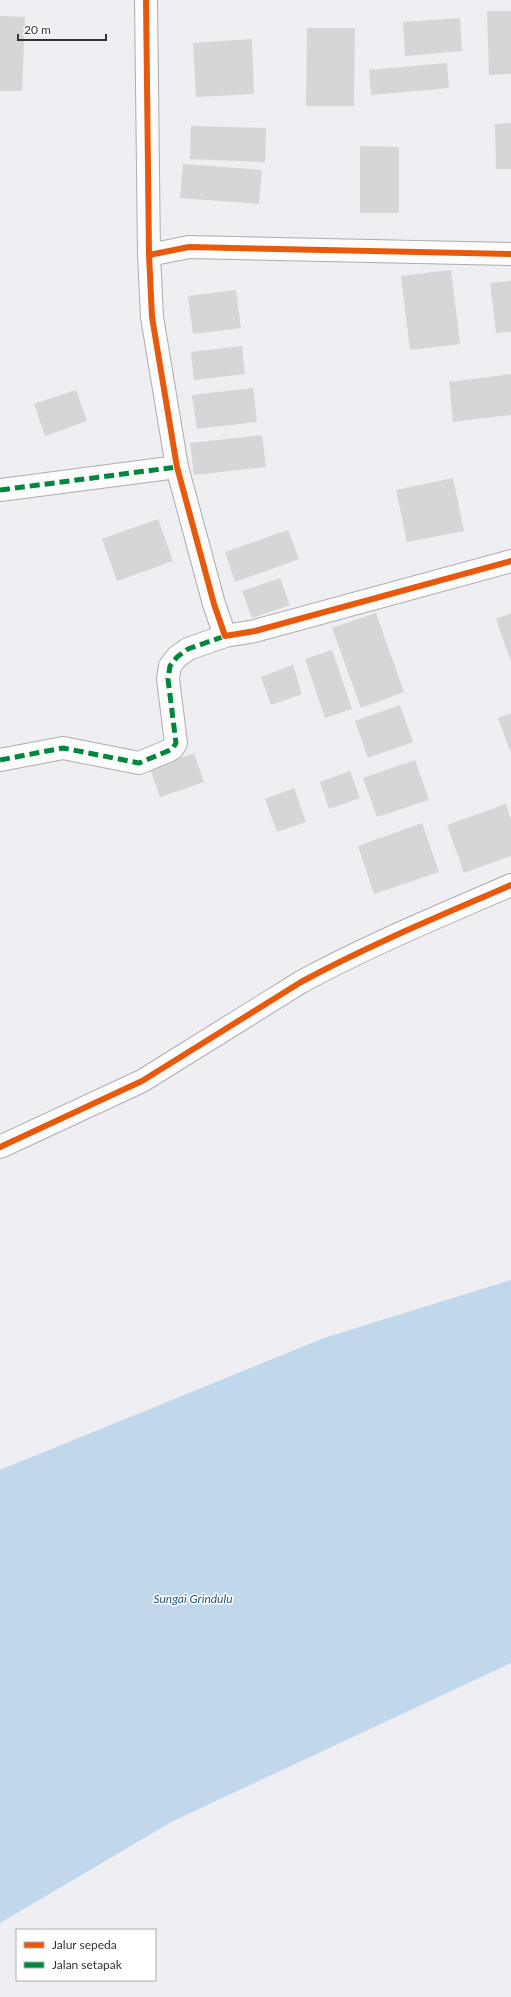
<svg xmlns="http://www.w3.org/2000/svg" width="511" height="1997" font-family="Lato,sans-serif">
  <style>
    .water { fill: #c0d7ec }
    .building { fill: #d6d6d9 }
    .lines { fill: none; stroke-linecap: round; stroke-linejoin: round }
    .street-casing { stroke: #adadb0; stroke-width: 24 }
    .street { stroke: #fcfcfd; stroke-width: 22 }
    .quiet { stroke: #00873e; stroke-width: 5; stroke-dasharray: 10 5; stroke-linecap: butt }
    .cycleway-casing { stroke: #fff; stroke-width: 8 }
    .cycleway { stroke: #e8590c; stroke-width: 6 }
    .labels { text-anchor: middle; stroke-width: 3; stroke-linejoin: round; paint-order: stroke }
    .water-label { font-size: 12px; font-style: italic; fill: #27587e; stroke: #fff }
  </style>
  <rect width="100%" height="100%" fill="#eeeef3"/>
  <!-- water -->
  <path class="water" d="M511 1280V1663L173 1821 0 1923V1470L324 1338Z"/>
  <!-- building -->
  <path class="building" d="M487 11H511V74L489 75Z
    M0 16 25 17 22 91H0Z
    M460 18 462 51 405 56 403 22Z
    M307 28H355L354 106H306Z
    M252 39 254 94 196 97 193 43Z
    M447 63 449 88 371 95 369 70Z
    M511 123V169H496L495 124Z
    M191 126 266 128 265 162 190 159Z
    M360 146 399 147V213H360Z
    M183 164 262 170 259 204 180 198Z
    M451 270 460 344 410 350 401 276Z
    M511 281V332L496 333 490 283Z
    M236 290 241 328 193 334 188 296Z
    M242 346 245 374 194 380 191 352Z
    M511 374V415L453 422 449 382Z
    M253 388 257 422 197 429 192 395Z
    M76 390 87 421 45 436 34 404Z
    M262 435 266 467 194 475 190 443Z
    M453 478 464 531 407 542 396 490Z
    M158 519 173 561 117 581 102 539Z
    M288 530 299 559 235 582 225 552Z
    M280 578 290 605 252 618 242 591Z
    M376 613 404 692 361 708 332 628Z
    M511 613V662L496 619Z
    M332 650 352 709 325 718 305 659Z
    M293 665 302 694 271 705 261 677Z
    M400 705 413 742 368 758 355 721Z
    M511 713V754L498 718Z
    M194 753 204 782 160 797 150 769Z
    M415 760 429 800 377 817 363 778Z
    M350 771 360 798 329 809 320 782Z
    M294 788 306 822 277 832 265 799Z
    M506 804 511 820V856L464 873 447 825Z
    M422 823 439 872 374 894 358 846Z"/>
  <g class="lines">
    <!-- street casing -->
    <g class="street-casing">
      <path id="street" d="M146 0 149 255 152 317 177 467 214 604 225 636 255 631 511 561
        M149 255 189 247 511 254
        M0 490 177 467
        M0 760 63 748 139 763 168 751 173 748 176 743 168 679 170 666 177 657 188 649 225 636
        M0 1147 142 1081 301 982C369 945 440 916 511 885"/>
    </g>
    <!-- street -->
    <use href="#street" class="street"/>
    <!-- quiet -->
    <path class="quiet" d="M0 490 177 467
      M0 760 63 748 139 763 168 751 173 748 176 743 168 679 170 666 177 657 188 649 225 636"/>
    <!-- cycleway casing -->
    <g class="cycleway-casing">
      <path id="cycleway" d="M146 0 149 255 152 317 177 467 214 604 225 636 255 631 511 561
        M149 255 189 247 511 254
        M0 1147 142 1081 301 982C369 945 440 916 511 885"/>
    </g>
    <!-- cycleway -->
    <use href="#cycleway" class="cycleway"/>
  </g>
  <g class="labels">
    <!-- water labels -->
    <g class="water-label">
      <text x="193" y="1603">Sungai Grindulu</text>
    </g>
  </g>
  <!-- legend -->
  <rect x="16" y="1929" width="140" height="52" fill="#ffffff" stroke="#adadae"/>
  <rect x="24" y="1942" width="20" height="6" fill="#e8590c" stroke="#adadae"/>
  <text x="52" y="1949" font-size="12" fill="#313135">Jalur sepeda</text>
  <rect x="24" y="1962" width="20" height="6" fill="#00873e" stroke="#adadae"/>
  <text x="52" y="1969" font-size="12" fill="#313135">Jalan setapak</text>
  <!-- scale -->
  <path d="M18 34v6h88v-6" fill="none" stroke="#313135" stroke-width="2"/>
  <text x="24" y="34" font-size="12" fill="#313135" stroke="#ffffff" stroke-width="3" paint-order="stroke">20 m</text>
</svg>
